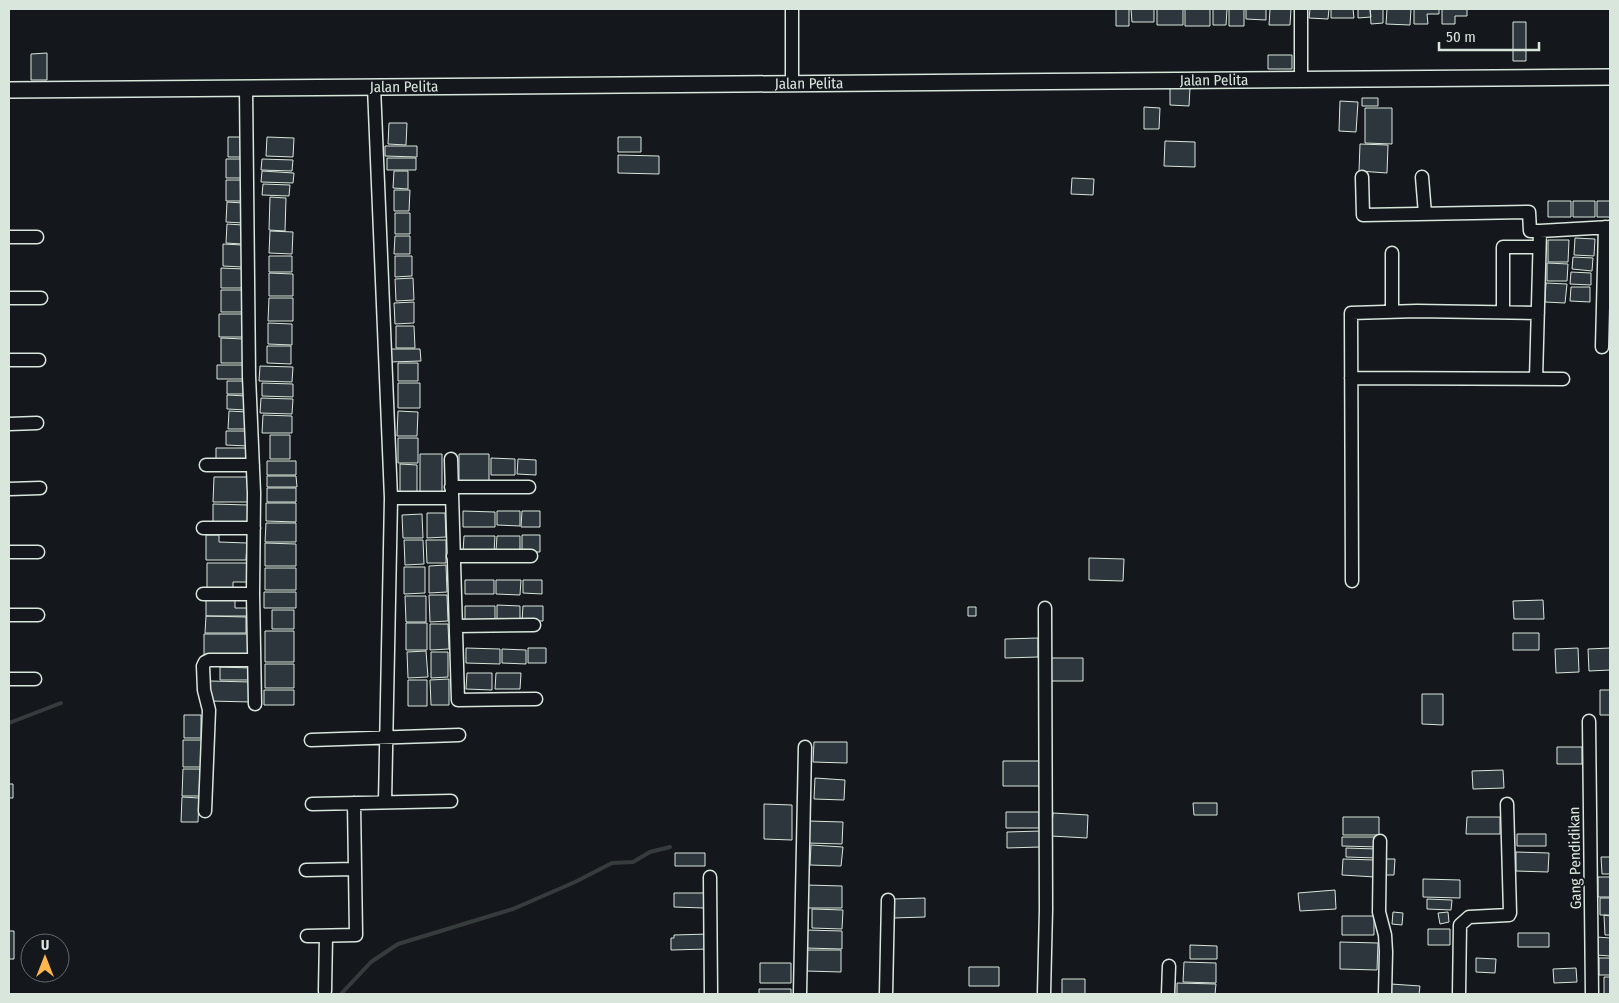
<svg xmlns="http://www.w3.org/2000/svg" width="1619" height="1003" font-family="'Fira Sans Condensed',sans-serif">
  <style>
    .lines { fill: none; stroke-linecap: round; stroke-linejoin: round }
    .stream { stroke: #363b3e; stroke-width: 4 }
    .building { fill: #2c363c; stroke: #d8e6dc }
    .minor-casing { stroke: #d8e6dc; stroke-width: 15 }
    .tertiary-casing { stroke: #d8e6dc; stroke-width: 18 }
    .minor { stroke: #14181c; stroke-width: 12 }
    .tertiary { stroke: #14181c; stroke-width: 15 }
    .labels { text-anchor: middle; stroke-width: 4; stroke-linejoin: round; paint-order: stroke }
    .street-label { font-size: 15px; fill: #d8e6dc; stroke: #14181c }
  </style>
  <rect width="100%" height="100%" fill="#14181c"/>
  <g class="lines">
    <!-- stream -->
    <path class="stream" d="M9 723 61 703
      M341 994 371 962 398 944 513 909 575 882 612 863 633 862 650 852 670 847"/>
  </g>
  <!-- building -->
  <path class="building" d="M1116 9H1129V26H1116Z
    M1131 9H1154V22H1132Z
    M1157 9H1183V25H1157Z
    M1185 9H1210V26H1185Z
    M1213 9H1227L1226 25H1213Z
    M1229 9H1244V26H1229Z
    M1246 9H1266V20L1246 19Z
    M1270 9H1291L1290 25H1269Z
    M1310 9H1329L1328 19 1309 18Z
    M1331 9H1353L1354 18H1331Z
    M1358 9H1370L1371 17 1358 18Z
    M1370 9H1383V23L1371 24Z
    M1387 9H1411L1410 25 1386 24Z
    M1414 9H1439V14H1427L1428 24H1414Z
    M1442 9H1467V16H1455V24H1442Z
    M1513 22H1526V61H1513Z
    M47 53V80H31V54Z
    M1268 55H1292V69H1268Z
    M1170 87 1190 88 1189 106 1170 105Z
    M1362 98H1378V106H1362Z
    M1340 101 1358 102 1356 132 1339 131Z
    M1144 107 1160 108 1159 129H1144Z
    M1365 108H1392V144L1365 143Z
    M389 123H407L406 145 388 144Z
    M228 137H241V157H228Z
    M267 137 294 138 293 157 266 156Z
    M618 137H641V152H618Z
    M1165 141 1195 142V167L1164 166Z
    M1360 144 1388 145 1387 173 1359 171Z
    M385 146H417V157L385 156Z
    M618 155 659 156V174L618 173Z
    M387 158H416V170H387Z
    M226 159H241V178H226Z
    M262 159 293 160 292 171 261 170Z
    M262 171 294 173 293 183 261 182Z
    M394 171H408V189L393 188Z
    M1072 178 1094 179 1093 195 1071 194Z
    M226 180H243V201H226Z
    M263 184 290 185 289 196 262 195Z
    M394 190H410L409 211H394Z
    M270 197 286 198 285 231 269 230Z
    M1548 201H1571V217H1548Z
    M1573 201H1595V217H1573Z
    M1597 201H1610V217H1597Z
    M227 202 244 203 243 223 226 222Z
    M395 213H410V234H395Z
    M227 224 243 225 242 244 226 243Z
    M270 231 293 232 292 254 269 253Z
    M395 236H410V254H394Z
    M1575 238 1595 239 1594 256 1574 255Z
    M1548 240H1569L1568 262H1548Z
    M223 244 242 245V267L223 266Z
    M269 256H292V272H269Z
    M395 256H412V276L395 277Z
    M1573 257 1593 258 1592 271 1572 269Z
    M1547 263 1568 264 1567 281H1547Z
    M221 268 244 269V288H221Z
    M1571 272 1591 273V285L1570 284Z
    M269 273 293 274V296H269Z
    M413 278 414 300 396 301 395 279Z
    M1546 283 1567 284 1565 303 1545 302Z
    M1571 287H1590V302L1570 301Z
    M221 290H244V312H221Z
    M269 298H293V321H268Z
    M414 302V323L395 324 394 303Z
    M219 314H243V337H219Z
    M268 323 292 324V345L268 344Z
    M396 326H414L415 348H396Z
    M221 338 244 339 243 363H221Z
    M267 346H291V364L267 363Z
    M390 349H420L421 361 390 362Z
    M398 363H418V381H398Z
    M217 365H245V379H217Z
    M260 366 293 367 292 382 259 381Z
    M227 381H247V394H227Z
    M262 383 293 384V397L262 396Z
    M398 383H420V408H398Z
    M227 395 247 396V410L227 409Z
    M261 398 293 399 292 414 260 413Z
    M229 411 248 412V429H228Z
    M398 411 418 412 417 436H397Z
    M263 415 292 416V433H262Z
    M226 431H248V446L226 445Z
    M270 435H290V459H270Z
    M398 438H418V463H398Z
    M216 448H247V462L216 463Z
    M420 454H442V492H420Z
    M459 454H489V483H459Z
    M491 458 515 459V475H491Z
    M518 459 536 460V475L517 474Z
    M267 461H296V475H267Z
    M400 464 417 465V492H400Z
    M267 476H296L297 487H267Z
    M214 477H249V502H213Z
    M267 488H296V502H267Z
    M266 503H296V522L266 521Z
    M213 504 249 505V524L213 522Z
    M463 511 495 512V527H463Z
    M497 511H520V526L497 525Z
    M522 511H540V527H521Z
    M427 513H445L446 537 427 538Z
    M422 514 423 538H403L402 515Z
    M266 523H296V542H265Z
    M206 535H219V542L247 543 246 560H206Z
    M522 535H540V552H522Z
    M464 536H495L494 552H463Z
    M497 536H520V552L496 551Z
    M404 540H423L424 564 405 565Z
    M426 540H446V563H427Z
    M265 543 296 544V566H265Z
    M1089 558 1124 559 1123 581 1089 580Z
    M207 563H247V582H233V589H207Z
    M446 565 447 592 429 593V566Z
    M404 567H425V593L404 594Z
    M265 568H296V590H265Z
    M465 580H494V594H465Z
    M496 580H521L520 595 496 594Z
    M523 580H542V594L523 593Z
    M264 592H296V608H264Z
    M429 595H447L448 621 430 622Z
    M405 596H426V622H406Z
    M206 597H235V608H247V616H206Z
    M1543 600 1544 619H1514L1513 601Z
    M497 605 520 606V622L497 621Z
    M465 606H495V623H465Z
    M523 606H543V621H522Z
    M968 607H976V616H968Z
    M272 610H294V629H272Z
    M206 616 246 617V633H205Z
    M406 623H427V650H406Z
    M430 624H448L449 649 430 650Z
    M265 631H294V662H265Z
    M1513 633H1539V650H1513Z
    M204 634H248V655H204Z
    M1038 638V657L1005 658V639Z
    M466 648 500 649V664L466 663Z
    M528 648H546V663H528Z
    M1578 648 1579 672 1556 673 1555 649Z
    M1610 648V670L1589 671 1588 649Z
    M502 649 526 650V664L502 663Z
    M426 651 428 677 408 678 407 652Z
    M431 652H448V677L431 678Z
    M1049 658H1083V681H1049Z
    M265 664H294V688H265Z
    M220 667 251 668 250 680H220Z
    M467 673H492V690L466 689Z
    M496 673H521L520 689H495Z
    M449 679V705H431L430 680Z
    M408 680H427V706H408Z
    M210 681 251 682V702L210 701Z
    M264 690H294V705H264Z
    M1600 690H1610V715H1600Z
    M1422 694H1443V725L1422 724Z
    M184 715H201V738H184Z
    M183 740H206L205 767H183Z
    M814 742H847V763L813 762Z
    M1557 747H1582V764H1557Z
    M1003 761H1039V786H1003Z
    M183 769H200L199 796H182Z
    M1503 770 1504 788 1473 789 1472 771Z
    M815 778 845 780 844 800 814 799Z
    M9 784H13V798H9Z
    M182 797 199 798 198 822H181Z
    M1193 803H1217V815H1194Z
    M764 804 792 805V840L764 839Z
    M1006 812H1039V828H1006Z
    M1053 813 1088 815 1087 838 1051 836Z
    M1343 817H1379V835H1343Z
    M1467 817H1500V834H1466Z
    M808 821 843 822 842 844 807 843Z
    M1041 831V847L1007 848V832Z
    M1517 834H1546V846H1517Z
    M1342 837H1379L1378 847 1342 846Z
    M811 845 843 847 841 866 810 865Z
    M1346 848 1377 849V858L1346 857Z
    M1516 852 1549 853 1548 872 1516 871Z
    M675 853H705V866H675Z
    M1601 857H1610V874H1602Z
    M1343 859 1375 860V877L1342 875Z
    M1384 859H1395L1394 875H1384Z
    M1598 877H1610V897H1598Z
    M1423 879 1460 880V898L1423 897Z
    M807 885 842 886V908H807Z
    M1335 890 1336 909 1300 911 1298 893Z
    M674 893H704V908L674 907Z
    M925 898V917L893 918V899Z
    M1600 898H1610V915H1600Z
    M1427 899 1452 900 1451 910 1427 909Z
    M812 909 843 910 842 929 812 928Z
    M1393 912 1403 913 1402 925 1392 924Z
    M1448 912 1449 922 1440 924 1438 913Z
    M1604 915 1610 916V935H1605Z
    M1342 916H1374V935H1342Z
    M1428 929H1450V945H1428Z
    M806 930 842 931V949L805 948Z
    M9 931H14V959H9Z
    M1518 933H1549V947H1518Z
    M709 934V949L671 950V938H674V935Z
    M1597 937 1610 938V956L1596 955Z
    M1340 942 1378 943 1377 970 1340 969Z
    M1190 945 1217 946V959H1190Z
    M807 950H841V972L806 971Z
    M1476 958 1496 959 1495 973 1476 972Z
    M1599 958H1610V975H1599Z
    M1184 962 1216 963V983L1183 982Z
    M760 963H791V983H760Z
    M969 967H999V986H969Z
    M1576 968 1577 982 1554 983 1553 969Z
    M1604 977H1610V994H1604Z
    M1062 979H1085V994H1062Z
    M1177 983 1216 984 1215 994H1177Z
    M1391 984 1420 986 1419 994H1391Z
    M759 989H791V994H759Z"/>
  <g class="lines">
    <!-- minor casing -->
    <g class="minor-casing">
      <path id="minor" d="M792 9V84
        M1301 9V79
        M374 87 391 498 385 802
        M246 88 249 376 254 493 253 594 255 704
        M1362 177 1363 215 1529 212 1530 231H1540
        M1422 177 1425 214
        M9 237H37
        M9 298H41
        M1392 312V253
        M1503 312V247H1539
        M1602 347 1605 227
        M9 360H39
        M1351 378 1563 379
        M1536 379 1540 231 1610 227
        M9 424 37 423
        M451 459 458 700 536 699
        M206 465H253
        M451 487H529
        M9 489 40 488
        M391 498H451
        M203 528H254
        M9 552H38
        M453 556H531
        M1352 581 1351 313 1417 311 1538 313
        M203 594H253
        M9 615H38
        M456 626 534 625
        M9 679H35
        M1589 721 1592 994
        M311 740 459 735
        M312 804 451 801
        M205 811 209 710 204 690 203 666 205 662 209 660H254
        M1380 841 1379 912 1385 935 1386 952 1385 994
        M306 870 355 869
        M710 877 711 994
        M307 936 356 935 354 803
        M325 991 326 936
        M800 994 805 747
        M886 994 888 900
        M1044 994 1046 909 1045 608
        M1168 994 1169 966
        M1459 994 1460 925 1469 917 1509 915 1510 913 1507 804"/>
    </g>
    <!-- tertiary casing -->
    <g class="tertiary-casing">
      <g id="tertiary">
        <path id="s1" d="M9 90 1610 77"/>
      </g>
    </g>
    <!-- minor -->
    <use href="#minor" class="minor"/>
    <!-- tertiary -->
    <use href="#tertiary" class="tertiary"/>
  </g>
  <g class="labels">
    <!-- street labels -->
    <g class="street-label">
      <text dy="5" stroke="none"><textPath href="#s1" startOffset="1205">Jalan Pelita</textPath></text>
      <text dy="5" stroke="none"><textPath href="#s1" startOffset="800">Jalan Pelita</textPath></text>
      <text dy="5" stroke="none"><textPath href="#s1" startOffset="395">Jalan Pelita</textPath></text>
      <text transform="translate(1575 858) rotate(-91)" y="5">Gang Pendidikan</text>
    </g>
  </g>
  <!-- border -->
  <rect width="1619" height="1003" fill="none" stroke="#d8e6dc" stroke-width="20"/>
  <!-- north arrow -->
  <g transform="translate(45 958)"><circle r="24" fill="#14181c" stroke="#626a69"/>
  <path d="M0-4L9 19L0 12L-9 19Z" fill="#ffb74d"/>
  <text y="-8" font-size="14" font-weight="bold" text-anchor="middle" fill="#d8e6dc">U</text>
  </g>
  <!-- scale -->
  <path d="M1439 42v8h100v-8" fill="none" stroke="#d8e6dc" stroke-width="2.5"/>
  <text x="1446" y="42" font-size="15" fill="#d8e6dc" stroke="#14181c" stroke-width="4" paint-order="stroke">50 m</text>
</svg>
